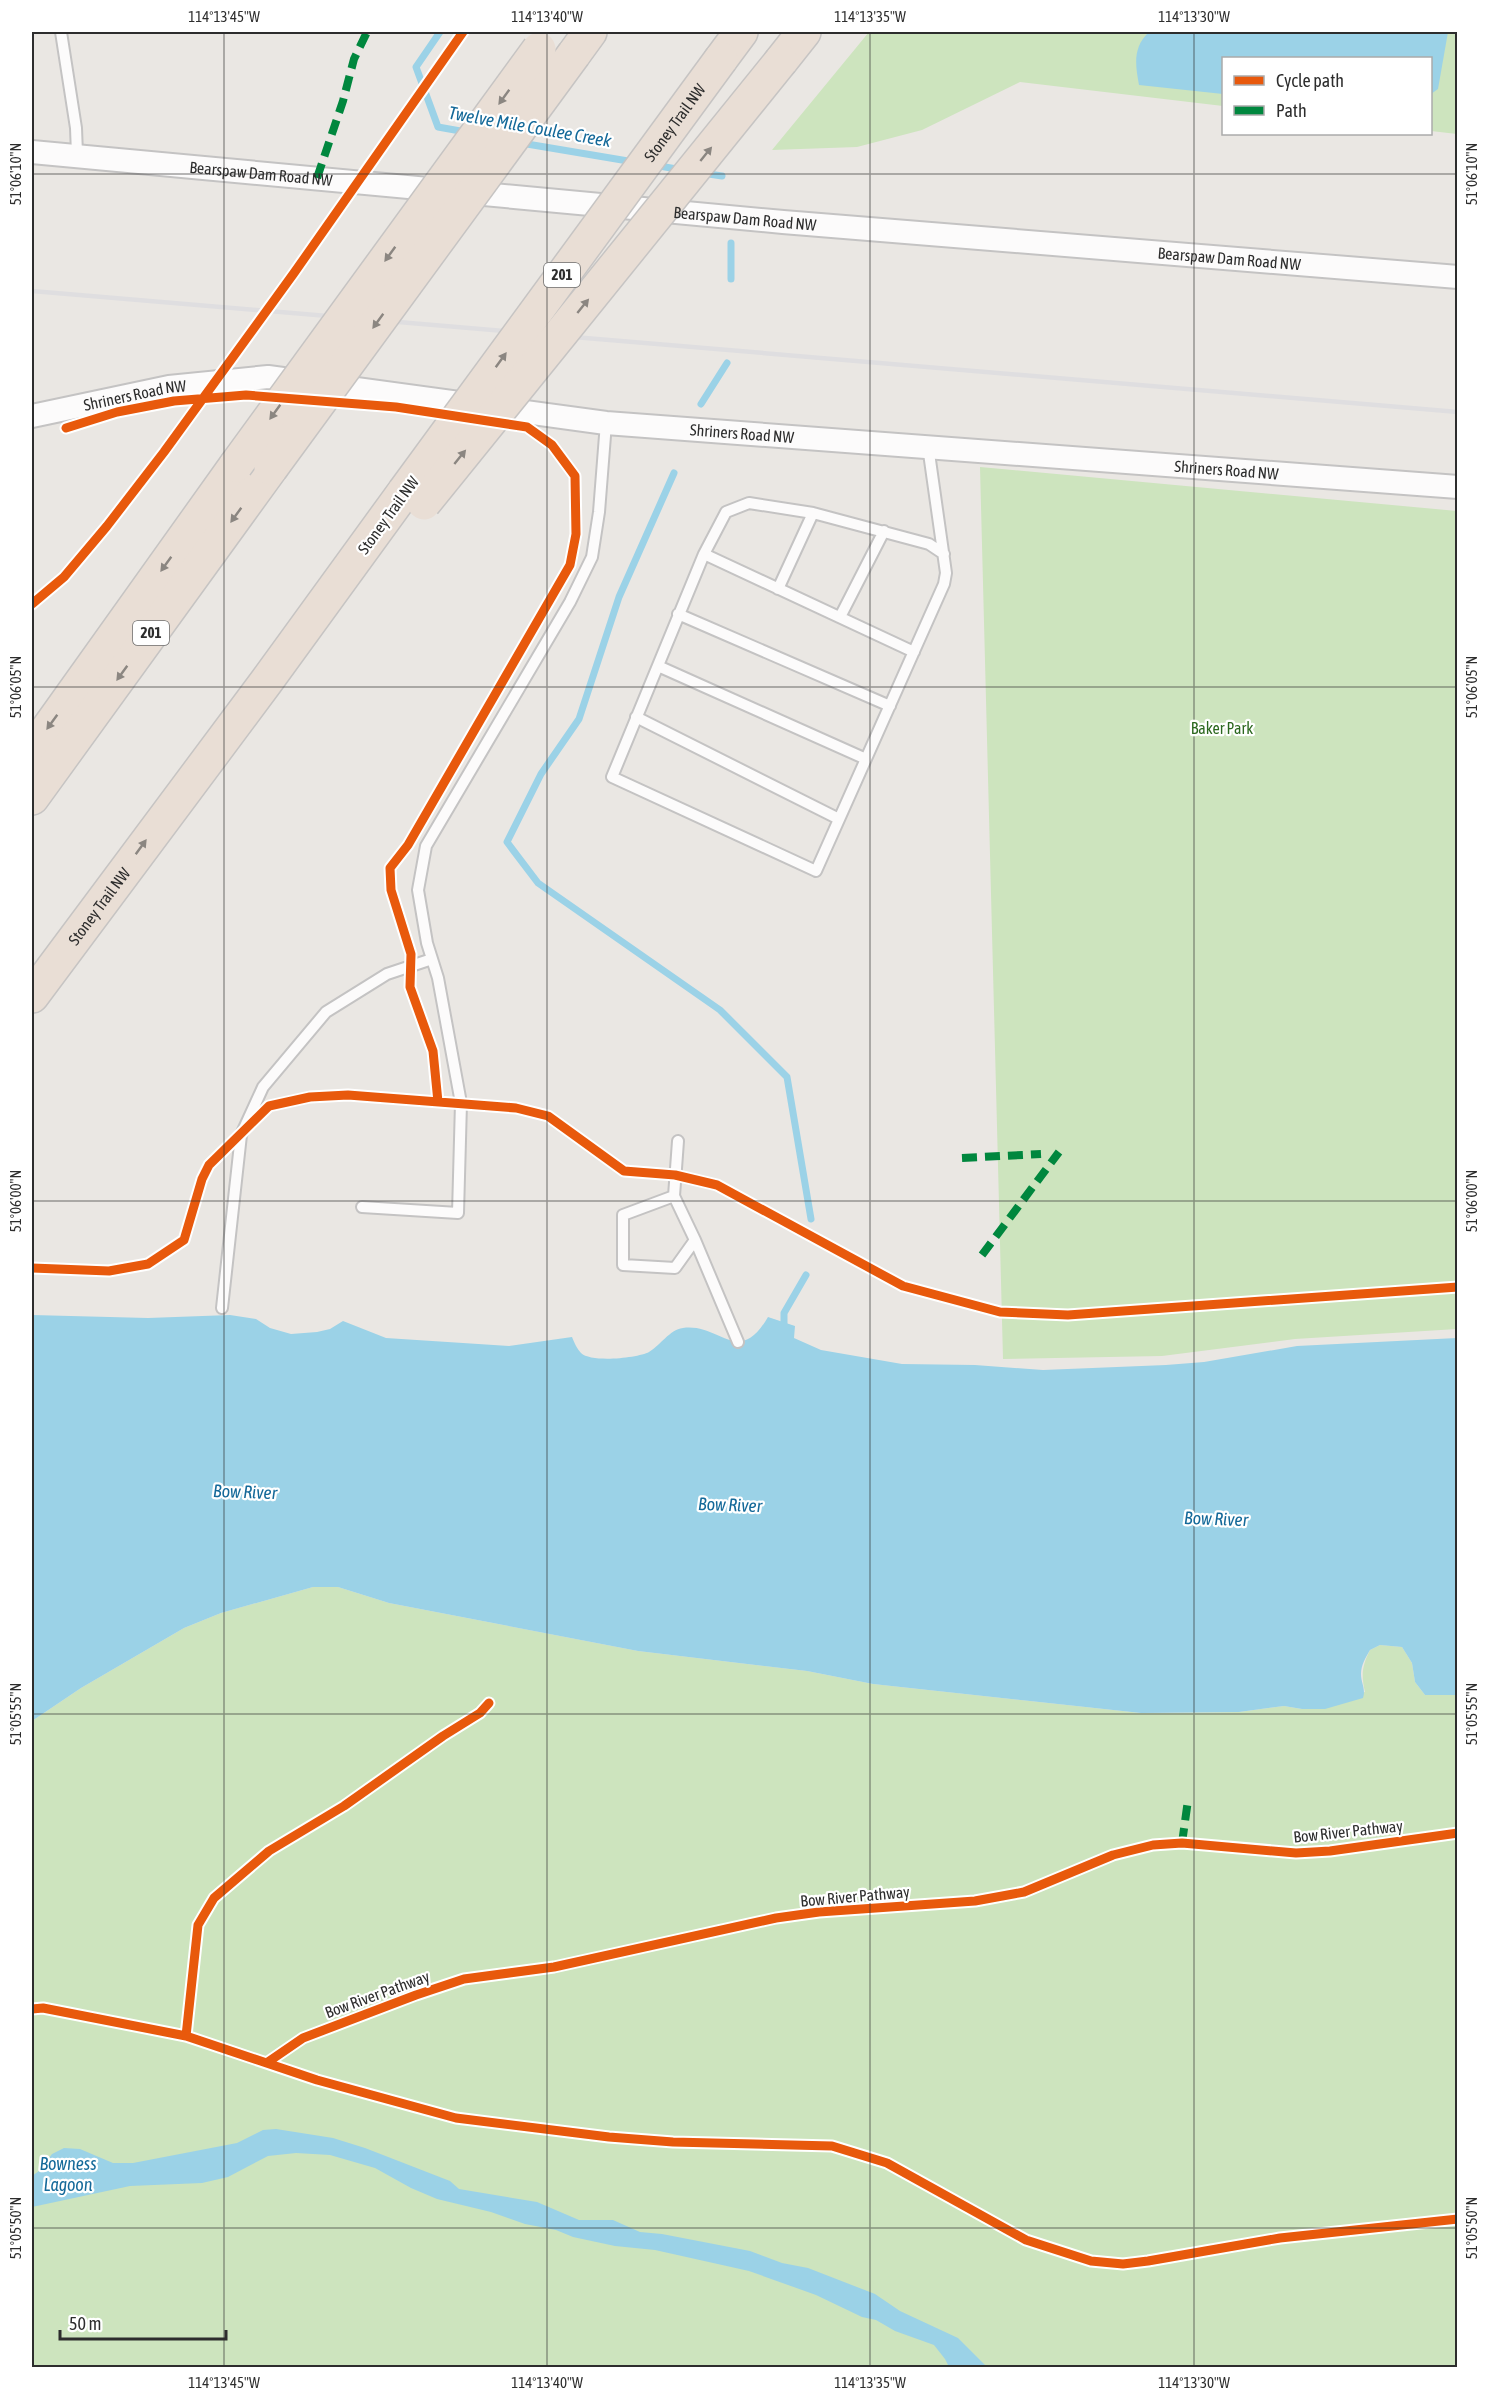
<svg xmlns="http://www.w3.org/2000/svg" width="1489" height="2399" font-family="'Asap Condensed',sans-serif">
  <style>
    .green { fill: #cde4be }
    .water { fill: #9bd2e7 }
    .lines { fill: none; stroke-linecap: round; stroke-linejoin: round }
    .stream { stroke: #9bd2e7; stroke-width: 7 }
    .service-casing { stroke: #c4c3c3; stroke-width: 14 }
    .minor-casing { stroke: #c4c3c3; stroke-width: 26 }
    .motorway-casing { stroke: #c6c4c3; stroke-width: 36 }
    .service { stroke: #fcfbfb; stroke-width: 10 }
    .minor { stroke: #fcfbfb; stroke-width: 22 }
    .motorway { stroke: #e9ded5; stroke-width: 33 }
    .rail { stroke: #dfdee0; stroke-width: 4.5 }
    .motorway-bridge-casing { stroke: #c6c4c3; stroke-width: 36; stroke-linecap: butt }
    .motorway-bridge { stroke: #e9ded5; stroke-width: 33 }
    .quiet { stroke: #00873e; stroke-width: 8; stroke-dasharray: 15 8; stroke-linecap: butt }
    .cycleway-casing { stroke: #fff; stroke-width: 13 }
    .cycleway { stroke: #e8590c; stroke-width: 9 }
    .oneway { fill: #8b8681 }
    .ticks { fill: none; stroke: #2d2d2d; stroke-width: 1.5; stroke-opacity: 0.45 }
    .labels { text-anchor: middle; stroke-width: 4.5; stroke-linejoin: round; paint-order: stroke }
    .shield { fill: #fff; stroke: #6c6c6c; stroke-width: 1.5 }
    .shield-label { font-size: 15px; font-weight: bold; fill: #2d2d2d }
    .street-label { font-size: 16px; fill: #2d2d2d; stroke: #fff }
    .park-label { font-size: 16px; fill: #2c681f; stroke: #fff }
    .water-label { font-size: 18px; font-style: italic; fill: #146999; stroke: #fff }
    .neatline { fill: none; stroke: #2d2d2d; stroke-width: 2 }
    .ticks-label { font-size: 15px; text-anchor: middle; fill: #2d2d2d }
  </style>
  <rect width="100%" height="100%" fill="#eae7e3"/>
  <!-- green -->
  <path class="green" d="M869 32H1457V134L1431 131 1430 58H1224L1223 106 1020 82 922 130 857 147 772 150Z
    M980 467 1457 511V1329L1295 1339 1162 1356 1003 1359Z
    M313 1587H338L389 1603 638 1651 807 1671 873 1684 1141 1713 1239 1712 1284 1706 1302 1709 1365 1692C1361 1675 1362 1666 1370 1650L1380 1645 1402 1647 1412 1663 1415 1682 1425 1695H1457V2367L32 2368V1721L81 1688 184 1628 221 1613Z"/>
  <!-- water -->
  <path class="water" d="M1149 32H1448L1438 89 1431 94 1430 58H1224L1223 94 1139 85C1135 64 1133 47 1149 32Z
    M32 1315 148 1318 230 1315 256 1319 270 1328 291 1334 317 1332 330 1329 343 1321 386 1338 509 1346 572 1337C574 1342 577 1349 581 1353 591 1363 638 1358 649 1352 661 1345 669 1330 683 1328 721 1323 738 1368 768 1317L795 1326 794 1338 821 1350 902 1364 975 1365 1043 1370 1166 1365 1204 1362 1297 1346 1457 1338V1695H1425L1415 1682 1412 1663 1402 1647 1380 1645 1370 1650C1366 1657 1361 1665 1361 1674 1361 1683 1366 1689 1363 1698L1325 1709H1302L1284 1706 1239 1712 1141 1713 873 1684 807 1671 638 1651 389 1603 338 1587H313L221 1613 184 1628 81 1688 32 1721Z
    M276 2129 333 2138 365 2148 450 2181 459 2189 537 2202 579 2220H613L640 2232 662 2234 750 2251 782 2263 808 2268 875 2294 900 2311 958 2338 987 2367H949L945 2359 934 2345 895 2331 876 2320 862 2317 816 2295 749 2271 655 2250 615 2246 573 2237 556 2230 525 2224 491 2212 437 2199 411 2188 375 2168 330 2155 296 2153 268 2156 228 2177 202 2183 130 2186 32 2207V2176L39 2171 52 2154 64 2148 80 2149 113 2163H133L237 2143 263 2130Z"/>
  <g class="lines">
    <!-- stream -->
    <path class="stream" d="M440 32 416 67 438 127 466 132
      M521 143 634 162
      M654 165 682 170
      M702 173 722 176
      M731 243V279
      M701 404 727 363
      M674 473 619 597 579 719 541 774 507 842 538 883 720 1010 787 1077 811 1219
      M784 1330V1313L806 1275"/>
    <!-- service casing -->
    <g class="service-casing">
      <path id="service" d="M61 32 76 128 77 154
        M928 446 946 573 944 584 816 871 612 777 704 554 726 512 749 503 813 513 929 544 944 554
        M704 554 914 652
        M778 589 813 513
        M678 614 890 706
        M840 617 884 531
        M658 666 866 759
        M636 717 839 819
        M674 1196 695 1240 675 1268 623 1265V1215L674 1196 678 1141
        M362 1207 458 1213 461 1103 438 978 427 943 418 890 426 846 570 602 592 557 599 512 606 423
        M695 1240 738 1342
        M222 1308 241 1135 263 1087 326 1012 387 974 432 959"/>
    </g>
    <!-- minor casing -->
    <g class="minor-casing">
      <g id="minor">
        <path id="s1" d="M32 152 783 222 1458 277"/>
        <path id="s2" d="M32 416 169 387 268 377 606 423 1458 487"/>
      </g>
    </g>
    <!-- motorway casing -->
    <g class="motorway-casing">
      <g id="motorway">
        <path d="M574 54 590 32"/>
        <path d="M721 59 741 32"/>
        <path d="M781 61 804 32"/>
        <path d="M32 751 236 465"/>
        <path d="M32 798 271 468"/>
        <path id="s3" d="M32 996 266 682 404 492"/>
      </g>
    </g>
    <!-- service -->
    <use href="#service" class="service"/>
    <!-- minor -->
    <use href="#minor" class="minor"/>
    <!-- motorway -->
    <use href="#motorway" class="motorway"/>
    <!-- rail -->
    <path class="rail" d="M32 291 1458 412"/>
    <!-- motorway-bridge casing -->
    <g class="motorway-bridge-casing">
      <g id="motorway-bridge">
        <path d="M236 465 539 49"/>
        <path d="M271 468 574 54"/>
        <path id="s4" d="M404 492 721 59"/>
        <path d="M424 503 781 61"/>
      </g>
    </g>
    <!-- motorway-bridge -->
    <use href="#motorway-bridge" class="motorway-bridge"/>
    <!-- quiet -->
    <path class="quiet" d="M317 178 343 101 354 59 367 32
      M962 1158 1041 1154
      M982 1255 1059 1152
      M1182 1843 1188 1800"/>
    <!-- cycleway casing -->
    <g class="cycleway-casing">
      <path id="cycleway" d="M66 428 117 412 174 401 246 395 396 407 527 427 552 445 575 476 576 534 570 565 408 845 390 868 391 890 411 954 410 987 433 1051 438 1102
        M32 604 64 577 107 526 164 452 294 273 463 32
        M32 1268 109 1271 148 1264 184 1240 202 1179 209 1165 269 1106 310 1097 348 1095 516 1108 548 1116 624 1171 675 1175 717 1185 903 1286 1000 1312 1068 1315 1458 1287
        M32 2009 43 2008 186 2036 317 2080 456 2118 609 2137 673 2142 832 2146 887 2163 1026 2240 1091 2261 1123 2264 1148 2261 1280 2238 1458 2219
        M186 2036 198 1925 214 1898 269 1851 344 1806 443 1736 480 1713 489 1703
        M268 2062 303 2038 416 1995 464 1979 554 1967 776 1918 819 1912 975 1901 1024 1892 1113 1855 1153 1845 1182 1843 1296 1853 1330 1851 1458 1833"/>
    </g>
    <!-- cycleway -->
    <use href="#cycleway" class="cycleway"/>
  </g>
  <!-- one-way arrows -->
  <defs><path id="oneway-solid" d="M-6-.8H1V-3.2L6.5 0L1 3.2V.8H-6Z" transform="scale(1.5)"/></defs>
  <g class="oneway">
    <use href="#oneway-solid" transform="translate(504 97) rotate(126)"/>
    <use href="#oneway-solid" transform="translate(706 154) rotate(-51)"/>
    <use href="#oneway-solid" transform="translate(390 254) rotate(126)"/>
    <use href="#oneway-solid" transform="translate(583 306) rotate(-51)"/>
    <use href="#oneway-solid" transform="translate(378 321) rotate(126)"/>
    <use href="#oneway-solid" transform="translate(501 360) rotate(-54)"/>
    <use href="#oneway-solid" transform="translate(275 412) rotate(126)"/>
    <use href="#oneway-solid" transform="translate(460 457) rotate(-51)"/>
    <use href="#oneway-solid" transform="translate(236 515) rotate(126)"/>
    <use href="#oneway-solid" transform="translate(166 564) rotate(126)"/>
    <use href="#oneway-solid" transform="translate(122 673) rotate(126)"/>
    <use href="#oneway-solid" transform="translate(52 722) rotate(126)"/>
    <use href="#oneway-solid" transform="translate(141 847) rotate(-54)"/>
  </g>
  <!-- ticks -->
  <path class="ticks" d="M224 32V2368M547 32V2368M870 32V2368M1194 32V2368M32 174H1458M32 687H1458M32 1201H1458M32 1714H1458M32 2228H1458"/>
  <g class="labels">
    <!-- shield labels -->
    <g class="shield">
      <rect x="544" y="263" width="36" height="24" rx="4.5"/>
      <rect x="133" y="621" width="36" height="24" rx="4.5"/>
    </g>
    <g class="shield-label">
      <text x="562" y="280">201</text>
      <text x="151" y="638">201</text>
    </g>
    <!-- street labels -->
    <g class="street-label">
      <text dy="6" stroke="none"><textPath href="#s4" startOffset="458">Stoney Trail NW</textPath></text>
      <text dy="6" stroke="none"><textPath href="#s1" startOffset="230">Bearspaw Dam Road NW</textPath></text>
      <text dy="6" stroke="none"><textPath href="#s1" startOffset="716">Bearspaw Dam Road NW</textPath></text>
      <text dy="6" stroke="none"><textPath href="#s1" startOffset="1202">Bearspaw Dam Road NW</textPath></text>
      <text dy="6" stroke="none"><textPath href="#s2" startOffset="105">Shriners Road NW</textPath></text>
      <text dy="6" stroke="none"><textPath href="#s2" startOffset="717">Shriners Road NW</textPath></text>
      <text dy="6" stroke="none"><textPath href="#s2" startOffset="1203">Shriners Road NW</textPath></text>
      <text transform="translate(388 515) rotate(-54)" y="6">Stoney Trail NW</text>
      <text dy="6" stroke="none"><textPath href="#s3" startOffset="112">Stoney Trail NW</textPath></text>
      <text transform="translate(1348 1831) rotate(-6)" y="6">Bow River Pathway</text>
      <text transform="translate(855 1896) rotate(-5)" y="6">Bow River Pathway</text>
      <text transform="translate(377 1994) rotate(-20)" y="6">Bow River Pathway</text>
    </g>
    <!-- park labels -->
    <g class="park-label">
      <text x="1222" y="734">Baker Park</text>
    </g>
    <!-- water labels -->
    <g class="water-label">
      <text transform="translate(530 127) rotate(10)" y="6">Twelve Mile Coulee Creek</text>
      <text transform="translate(245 1492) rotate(2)" y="6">Bow River</text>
      <text transform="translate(730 1505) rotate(2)" y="6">Bow River</text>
      <text transform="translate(1216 1519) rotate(2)" y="6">Bow River</text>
      <text x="68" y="2170">Bowness<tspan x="68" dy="21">Lagoon</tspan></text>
    </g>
  </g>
  <!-- border -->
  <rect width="1489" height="2399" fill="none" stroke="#ffffff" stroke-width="66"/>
  <!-- legend -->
  <rect x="1222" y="57" width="210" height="78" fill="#ffffff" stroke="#ababab" stroke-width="1.5"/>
  <rect x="1234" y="76" width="30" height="9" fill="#e8590c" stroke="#ababab" stroke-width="1.5"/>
  <text x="1276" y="87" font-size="18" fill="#2d2d2d">Cycle path</text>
  <rect x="1234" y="106" width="30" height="9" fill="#00873e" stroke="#ababab" stroke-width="1.5"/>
  <text x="1276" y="117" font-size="18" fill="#2d2d2d">Path</text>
  <!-- scale -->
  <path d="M60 2330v9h166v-9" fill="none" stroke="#2d2d2d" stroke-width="3"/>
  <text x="69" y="2330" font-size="18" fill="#2d2d2d" stroke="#ffffff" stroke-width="4.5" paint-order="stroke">50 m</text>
  <rect x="33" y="33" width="1423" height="2333" class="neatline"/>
  <g class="ticks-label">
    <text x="224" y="22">114°13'45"W</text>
    <text x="547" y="22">114°13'40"W</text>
    <text x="870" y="22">114°13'35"W</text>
    <text x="1194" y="22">114°13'30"W</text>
    <text transform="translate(16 174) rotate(-90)" y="5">51°06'10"N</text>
    <text transform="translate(1472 174) rotate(-90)" y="5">51°06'10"N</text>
    <text transform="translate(16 687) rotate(-90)" y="5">51°06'05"N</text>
    <text transform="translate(1472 687) rotate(-90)" y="5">51°06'05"N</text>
    <text transform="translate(16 1201) rotate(-90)" y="5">51°06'00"N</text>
    <text transform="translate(1472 1201) rotate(-90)" y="5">51°06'00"N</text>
    <text transform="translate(16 1714) rotate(-90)" y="5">51°05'55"N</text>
    <text transform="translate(1472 1714) rotate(-90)" y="5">51°05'55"N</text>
    <text transform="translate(16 2228) rotate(-90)" y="5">51°05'50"N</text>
    <text transform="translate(1472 2228) rotate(-90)" y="5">51°05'50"N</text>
    <text x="224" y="2388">114°13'45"W</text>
    <text x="547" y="2388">114°13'40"W</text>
    <text x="870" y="2388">114°13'35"W</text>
    <text x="1194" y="2388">114°13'30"W</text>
  </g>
</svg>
